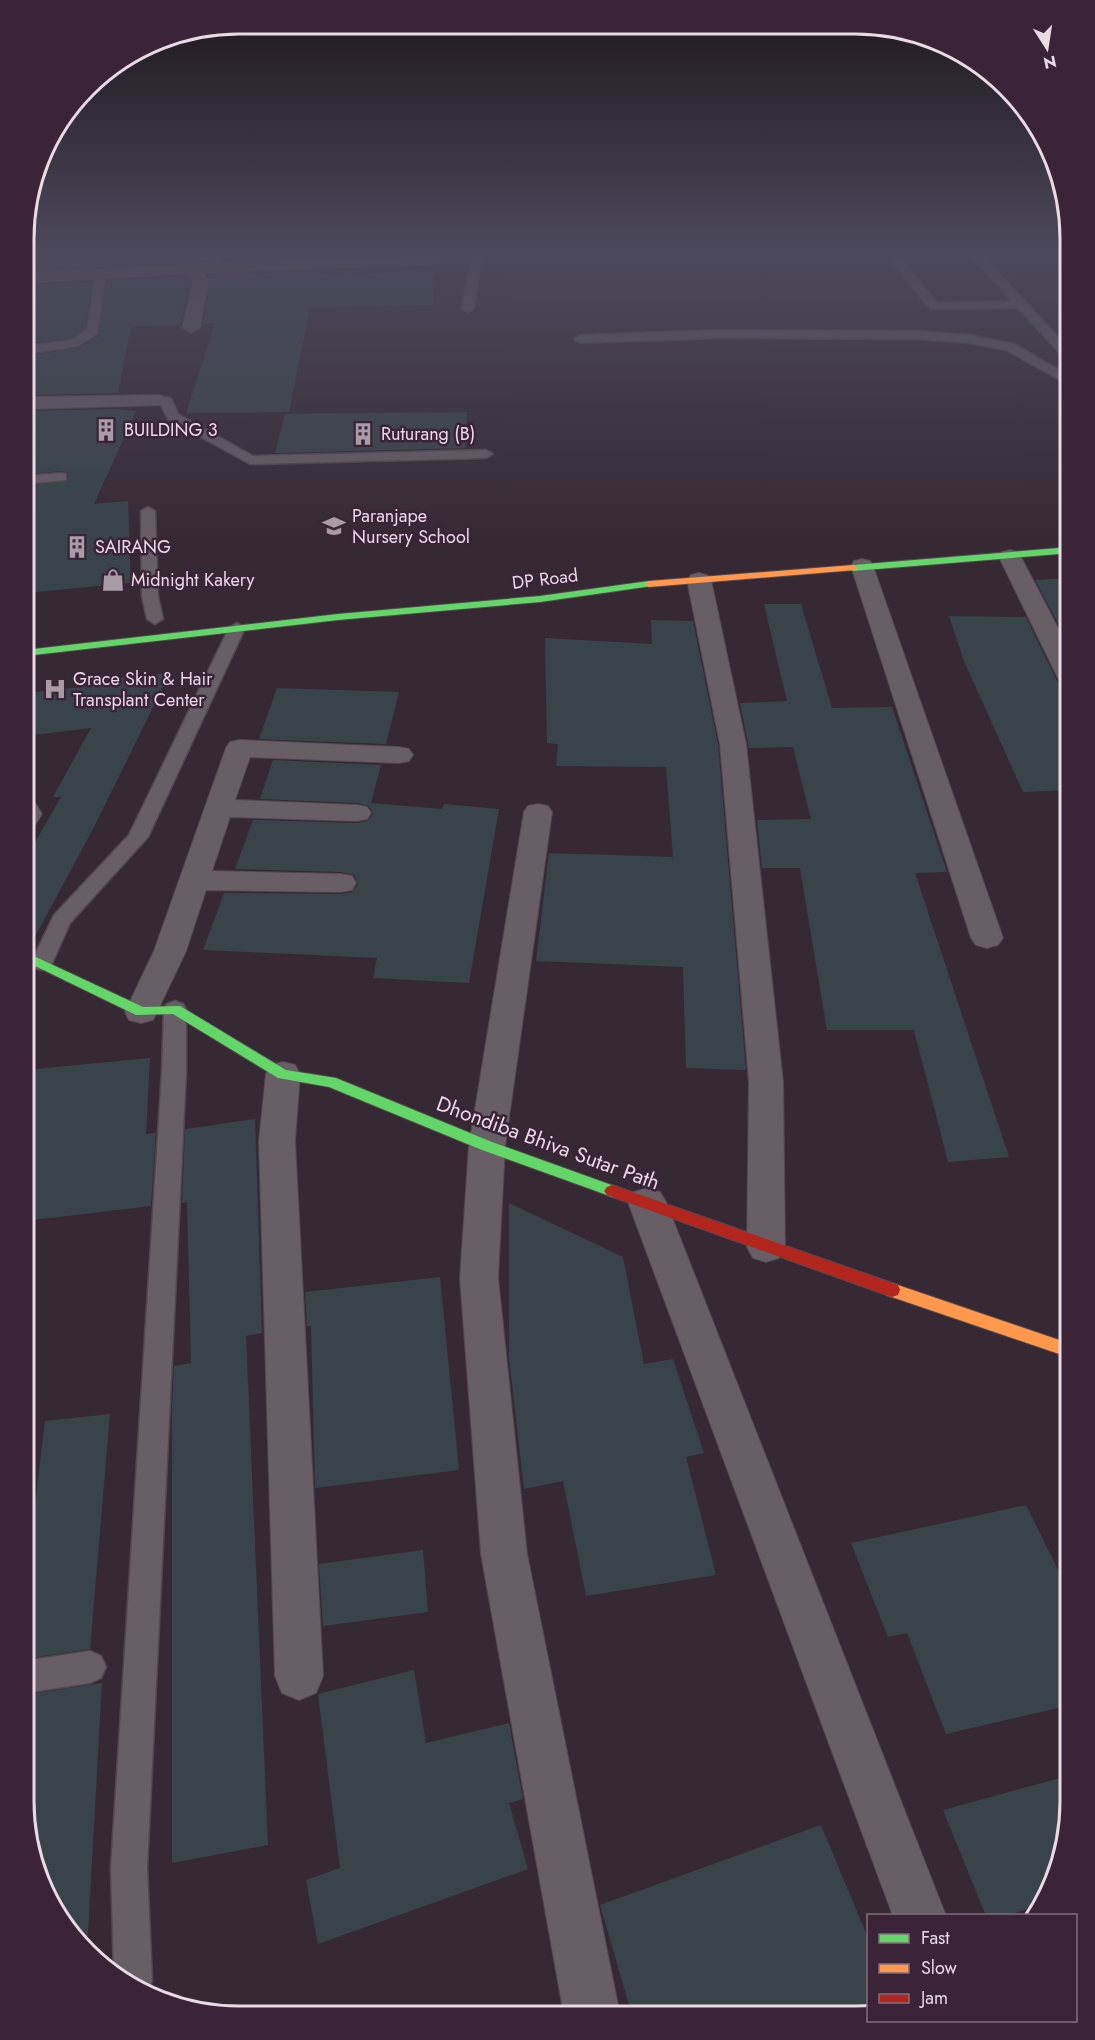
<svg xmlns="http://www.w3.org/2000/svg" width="1095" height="2040" font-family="Jost,sans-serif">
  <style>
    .building { fill: #384449 }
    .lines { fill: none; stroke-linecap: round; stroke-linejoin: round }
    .lane-casing { stroke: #52474f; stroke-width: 3 }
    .street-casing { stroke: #52474f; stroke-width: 2 }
    .fast-casing { stroke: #52474f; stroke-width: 2 }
    .slow-casing { stroke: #52474f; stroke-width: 2 }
    .jam-casing { stroke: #52474f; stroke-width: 2 }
    .lane { fill: #685e66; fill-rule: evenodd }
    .street { fill: #685e66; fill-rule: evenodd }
    .fast { fill: #63d668; fill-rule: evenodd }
    .slow { fill: #ff974d; fill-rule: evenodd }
    .jam { fill: #b3261e; fill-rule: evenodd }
    .labels { text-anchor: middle; stroke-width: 5; stroke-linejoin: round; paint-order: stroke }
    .far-poi-label { font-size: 18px; fill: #e9dae5; stroke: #3b2437; text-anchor: start }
    .far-street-label { font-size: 18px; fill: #e9dae5; stroke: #3b2437 }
    .street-label { font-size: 21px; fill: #e9dae5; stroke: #3b2437 }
    .rim { fill: none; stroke: #e9dae5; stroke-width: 3 }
  </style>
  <rect width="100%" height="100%" fill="#362934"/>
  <!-- building -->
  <path class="building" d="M26 253H209L207 261 26 271Z
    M223 253H322V257L221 260Z
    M323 271V274L434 272 433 305 310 307 289 412 186 413 215 323 203 324 211 279 209 275Z
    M185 276 190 281 180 325 131 327 118 393 26 395V356L78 348 98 336 107 281Z
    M92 282 85 328 70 338 26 344V285Z
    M115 409 136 411 94 504 128 501 131 583 25 593 26 486 68 480V473L61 471 26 474V411Z
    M467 412 465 448 275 453 285 414Z
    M1071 578V648L1035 580Z
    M764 604H801L832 708 892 707 947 872 915 873 1009 1157 948 1162 914 1030H827L800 868H762L757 820 811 819 793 747 749 748 740 703 787 701Z
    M949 616 1026 617 1056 679 1061 685 1071 688V790L1023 792 964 661Z
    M651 620 693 621 718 744 746 1070 686 1068 683 967 536 961 549 853 673 857 666 767 556 766 558 744 547 743 545 638 652 644Z
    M170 673 94 827 30 946 25 944V860L61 797H53L91 728 25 736V693L109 684 110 678Z
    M277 688 399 692 386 744 259 739Z
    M273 760 381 765 371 803 442 809 444 804 499 809 469 983 373 978 377 958 203 950 224 893 341 894 352 892 358 884 354 875 341 872 235 869 253 820 357 823 367 821 373 814 369 806 357 803 260 799Z
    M150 1058 146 1134 156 1133 151 1206 25 1221V1070Z
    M255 1119 262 1333 246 1336 268 1845 172 1863V1406L174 1366 191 1363 187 1202 182 1203 185 1129Z
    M509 1203 623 1257 644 1364 673 1359 704 1453 686 1457 716 1575 586 1596 563 1481 524 1489 509 1357Z
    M440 1277 459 1470 315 1488 311 1326H307L305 1292Z
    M110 1414 90 1649 24 1659V1595L45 1421Z
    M1026 1505 1071 1596V1705L946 1734 907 1633 888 1637 851 1543Z
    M423 1550 428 1612 323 1626 319 1564Z
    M414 1670 426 1743 509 1723 523 1799 509 1803 528 1869 318 1944 306 1880 340 1868 318 1694Z
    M102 1683 87 1950 68 1931 36 1870 24 1800V1695Z
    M1071 1775V1815L1055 1883 1042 1905 1004 1916H986L943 1810Z
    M821 1825 868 1938V2014L855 2016 632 2015 600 1905Z"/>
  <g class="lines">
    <!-- lane casing -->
    <g class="lane-casing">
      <path id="lane" d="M211 253H221L217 268 212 271 207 268Z
        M885 253H896L937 303 1012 301 969 253H980L1071 351V362L1067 361 1018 308 930 309Z
        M476 256 481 259 474 309 468 312 462 309 471 259Z
        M96 272 106 274 97 334 78 346 26 354V346L71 340 87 329Z
        M718 330 918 331 969 335 1014 344 1071 377V386L1006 350 969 343 918 339 718 338 580 343 574 339 580 335Z
        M166 397 171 398 178 414 253 456 486 450 493 454 486 458 250 464 168 419 161 405 155 401Z
        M61 473 66 474V480L25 484 26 476Z
        M148 507 155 511 158 596 163 619 155 624 147 619 142 596 141 511Z
        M237 623 245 628 148 837 70 923 50 968 42 970 34 968 31 963 54 915 129 835 229 628Z
        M175 1001 183 1004 186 1009V1072L147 1868 152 1981 149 1988 114 1974 111 1868 162 1072 164 1009 167 1004Z
        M90 1651 101 1656 106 1667 101 1678 90 1683 24 1693V1661Z"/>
    </g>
    <!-- street casing -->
    <g class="street-casing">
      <path id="street" d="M476 254 484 259 482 262 204 273 209 279 200 328 191 333 182 328 193 280 186 274 26 283V273L212 263Z
        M161 395 171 401 168 405 26 409V397Z
        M1010 550 1018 552 1021 557 1071 653V686L1062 683 1058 678 999 557 1002 552Z
        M862 559 870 561 873 566 1003 938 998 945 987 948 976 945 971 938 851 566 854 561Z
        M699 573 707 575 711 580 746 744 783 1082 785 1247 779 1258 766 1262 753 1258 747 1247 749 1082 720 744 687 580 691 575Z
        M239 740 399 747 409 749 413 755 409 761 399 763 250 757 235 800 357 805 367 807 371 813 367 819 357 821 230 817 212 871 341 874 352 876 356 883 352 890 341 892 206 890 186 951 157 1012 153 1020 141 1023 129 1020 125 1012 154 951 226 748 230 742Z
        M25 801 35 803 42 814 35 825 25 828Z
        M538 804 548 806 552 812 505 1146 498 1278 527 1554 620 2015H564L481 1554 460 1278 469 1146 524 812 528 806Z
        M283 1062 295 1065 300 1074 295 1141 323 1676 316 1693 299 1700 282 1693 275 1676 259 1141 266 1074 271 1065Z
        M647 1188 660 1192 666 1202 946 1916H893L628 1202 634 1192Z"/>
    </g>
    <!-- fast casing -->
    <g class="fast-casing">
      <path id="fast" d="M1071 547V553L853 571 848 568 853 565Z
        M649 581 652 582V586L540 602 338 620 25 656V650L338 614 540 596Z
        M25 952 143 1007 180 1006 286 1070 336 1078 492 1142 617 1187 620 1191 617 1195 612 1197 607 1195 482 1150 329 1087 278 1078 173 1014 136 1015 25 961Z"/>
    </g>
    <!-- slow casing -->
    <g class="slow-casing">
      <path id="slow" d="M853 565 858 568 856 570 649 587 644 584 649 581Z
        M892 1283 1071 1344V1358L886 1295 884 1290 886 1285Z"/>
    </g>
    <!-- jam casing -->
    <g class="jam-casing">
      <path id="jam" d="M612 1185 898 1285 900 1290 898 1295 892 1297 607 1195 604 1191 607 1187Z"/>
    </g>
    <!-- lane -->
    <use href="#lane" class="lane"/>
    <!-- street -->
    <use href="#street" class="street"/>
    <!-- fast -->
    <use href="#fast" class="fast"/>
    <!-- slow -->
    <use href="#slow" class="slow"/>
    <!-- jam -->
    <use href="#jam" class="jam"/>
  </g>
  <!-- sky -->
  <linearGradient id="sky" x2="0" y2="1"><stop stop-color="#1e171d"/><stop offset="0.47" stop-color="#4c495c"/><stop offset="1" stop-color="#4c495c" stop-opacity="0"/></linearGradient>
  <rect width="1095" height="539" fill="url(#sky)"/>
  <!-- icons -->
  <defs>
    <g id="building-bare" transform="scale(1.8)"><path d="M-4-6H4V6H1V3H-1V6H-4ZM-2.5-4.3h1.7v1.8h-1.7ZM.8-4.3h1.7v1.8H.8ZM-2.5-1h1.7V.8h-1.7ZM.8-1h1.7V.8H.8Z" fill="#aa9ca7" stroke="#3b2437" stroke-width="2.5" paint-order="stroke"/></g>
    <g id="school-bare" transform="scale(1.8)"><path d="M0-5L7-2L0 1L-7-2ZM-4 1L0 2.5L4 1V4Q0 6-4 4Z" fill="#aa9ca7" stroke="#3b2437" stroke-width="2.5" paint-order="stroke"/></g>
    <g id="shop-bare" transform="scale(1.8)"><path d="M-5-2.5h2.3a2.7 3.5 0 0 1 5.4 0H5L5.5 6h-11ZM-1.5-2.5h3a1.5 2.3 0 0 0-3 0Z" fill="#aa9ca7" stroke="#3b2437" stroke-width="2.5" paint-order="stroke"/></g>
    <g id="hospital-bare" transform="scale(1.8)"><path d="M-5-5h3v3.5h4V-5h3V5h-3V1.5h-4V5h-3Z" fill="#aa9ca7" stroke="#3b2437" stroke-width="2.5" paint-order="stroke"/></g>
  </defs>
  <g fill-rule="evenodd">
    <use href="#building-bare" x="106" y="430"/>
    <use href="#building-bare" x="363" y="434"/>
    <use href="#school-bare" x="334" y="526"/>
    <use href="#building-bare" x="77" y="547"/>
    <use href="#shop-bare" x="113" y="580"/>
    <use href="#hospital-bare" x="55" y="689"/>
  </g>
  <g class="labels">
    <!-- far-poi labels -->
    <g class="far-poi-label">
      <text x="124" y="436">BUILDING 3</text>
      <text x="381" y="440">Ruturang (B)</text>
      <text x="352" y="522">Paranjape<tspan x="352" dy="21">Nursery School</tspan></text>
      <text x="95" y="553">SAIRANG</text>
      <text x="131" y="586">Midnight Kakery</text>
      <text x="73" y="685">Grace Skin &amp; Hair<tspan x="73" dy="21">Transplant Center</tspan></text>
    </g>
    <!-- far-street labels -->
    <g class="far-street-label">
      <text transform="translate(545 579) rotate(-7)" y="6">DP Road</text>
    </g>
    <!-- street labels -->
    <g class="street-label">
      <text transform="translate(548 1143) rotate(20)" y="7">Dhondiba Bhiva Sutar Path</text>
    </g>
  </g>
  <!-- crop -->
  <path d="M0 0H1095V2040H0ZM239 34H855A205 205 0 0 1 1060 239V1801A205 205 0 0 1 855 2006H239A205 205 0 0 1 34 1801V239A205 205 0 0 1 239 34Z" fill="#3b2437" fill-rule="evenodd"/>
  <path class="rim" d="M239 34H855A205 205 0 0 1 1060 239V1801A205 205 0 0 1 855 2006H239A205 205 0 0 1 34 1801V239A205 205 0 0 1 239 34Z"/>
  <!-- legend -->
  <rect x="867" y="1914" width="210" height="108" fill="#3b2437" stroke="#816d7d" stroke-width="1.5"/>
  <rect x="879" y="1934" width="30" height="9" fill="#63d668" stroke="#816d7d" stroke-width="1.5"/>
  <text x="921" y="1944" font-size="18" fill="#e9dae5">Fast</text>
  <rect x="879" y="1964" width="30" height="9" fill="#ff974d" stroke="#816d7d" stroke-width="1.5"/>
  <text x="921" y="1974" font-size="18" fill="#e9dae5">Slow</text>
  <rect x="879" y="1994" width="30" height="9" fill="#b3261e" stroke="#816d7d" stroke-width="1.5"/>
  <text x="921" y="2004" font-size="18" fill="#e9dae5">Jam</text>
  <!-- north arrow -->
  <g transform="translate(1047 48) rotate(168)" stroke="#3b2437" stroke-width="4.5" paint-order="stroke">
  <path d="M0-4.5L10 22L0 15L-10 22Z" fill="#e9dae5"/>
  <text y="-9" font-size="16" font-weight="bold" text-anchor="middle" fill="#e9dae5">N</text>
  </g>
</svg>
